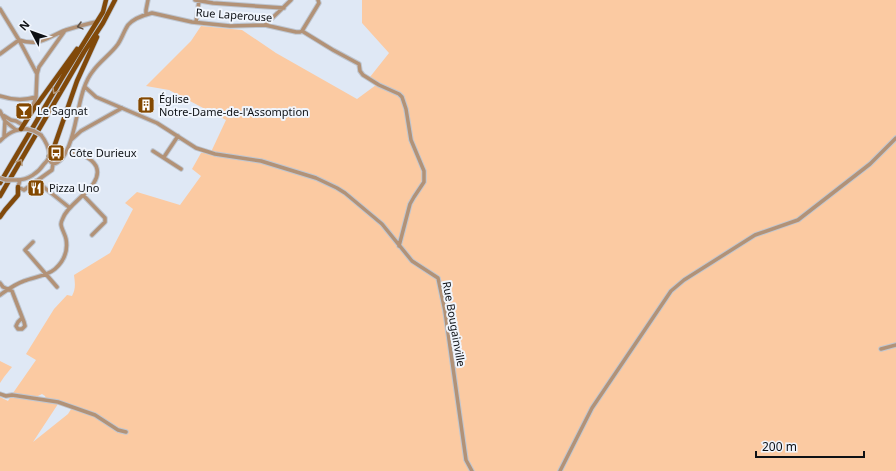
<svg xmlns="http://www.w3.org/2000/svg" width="896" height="471" font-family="'Noto Sans',sans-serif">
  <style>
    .green { fill: #fbcaa2 }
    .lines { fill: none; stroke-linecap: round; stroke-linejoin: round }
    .minor-casing { stroke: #bec6d1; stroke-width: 5.5 }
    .major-casing { stroke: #bec6d1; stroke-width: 6 }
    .minor { stroke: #b29277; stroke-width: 3.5 }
    .major { stroke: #81490a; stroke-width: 4.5 }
    .minor-bridge-casing { stroke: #bec6d1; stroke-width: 5.5; stroke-linecap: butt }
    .minor-bridge { stroke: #b29277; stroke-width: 3.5 }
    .oneway { stroke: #605246 }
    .oneway2 { stroke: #b39677 }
    .labels { text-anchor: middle; stroke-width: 4; stroke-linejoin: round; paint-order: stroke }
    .street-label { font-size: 11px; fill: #0e1115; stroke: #f0f5fd }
    .poi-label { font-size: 11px; fill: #0e1115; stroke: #f0f5fd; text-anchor: start }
  </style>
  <rect width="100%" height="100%" fill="#dfe8f5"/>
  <!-- green -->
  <path class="green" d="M362 0H896V471H0V397L8 401 11 396 58 404 33 442 68 414 73 406 57 401 46 399 45 396 42 394 36 397 13 393 36 360 26 354 54 309 67 295 72 296C76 289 75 283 74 275L110 253 133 209 125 203 137 192 180 205 201 176 192 169 201 153 211 152 226 120 169 90 146 86 191 41 201 26 242 30 276 53 357 99 376 85 370 77 389 53 362 23Z
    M0 361 12 367 4 377 0 383Z"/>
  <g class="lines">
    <!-- minor casing -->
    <g class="minor-casing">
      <path id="minor" d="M195 0 213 3 284 8
        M0 9 19 40 37 74
        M146 15V10L148 0
        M196 22 199 1
        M265 25 291 0
        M302 31 319 3 318 0
        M0 54 19 40C40 47 47 37 66 30 76 27 86 24 96 22
        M85 87 96 97 157 123 196 148 215 154 261 161 316 178 337 188 345 193 382 224 412 261 438 278 445 311 466 460 472 471
        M0 96C12 100 23 101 36 97
        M0 111 5 121 16 130
        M31 111 36 97 37 74 39 67 64 32
        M1 114 11 120 16 121 23 125
        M4 137 5 121
        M71 140 81 131 122 108
        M0 141C8 133 15 129 27 129
        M153 151 181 169
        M164 157 178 136
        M48 159 53 164C69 162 75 124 78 111 81 98 84 82 93 71 100 61 111 54 118 44 122 38 124 31 128 25 133 19 144 15 152 13L192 22 230 26 265 25 296 32H300L302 31 333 50 359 64 360 71 363 75 379 85 399 94 402 97 406 109 411 140 424 171V182L414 197 410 204 399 246
        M17 180C28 180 38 173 44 164 46 162 49 159 49 156 50 149 45 140 41 135
        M20 180 18 187 24 190 52 170 53 164
        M36 181 70 208
        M83 195 105 218V222L92 235
        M33 242 25 250 57 287
        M0 283 3 287 12 291 24 322 25 326 22 329H18L16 326 18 322 22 318
        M0 295C7 290 15 284 24 281 34 277 47 276 55 269 64 261 68 250 66 239 65 234 61 228 61 224 61 222 62 220 63 218 68 202 105 186 96 166 90 156 78 153 67 150
        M881 349 896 345
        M0 394 6 396 12 395 58 402 95 415 118 430 126 432
        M560 471 592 408 671 291 684 280 755 235 798 220 870 164 896 138"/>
    </g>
    <!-- major casing -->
    <g class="major-casing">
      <path id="major" d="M21 129 33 110 77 49
        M49 156 53 150 77 81 97 37
        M0 183 62 78 103 12 106 0
        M0 196 84 52 103 23 115 0
        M0 217 5 210 18 195V187"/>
    </g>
    <!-- minor -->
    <use href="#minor" class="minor"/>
    <!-- major -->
    <use href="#major" class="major"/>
    <!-- minor-bridge casing -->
    <g class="minor-bridge-casing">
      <path id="minor-bridge" d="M27 129 34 131 41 135
        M0 178 6 180H17"/>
    </g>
    <!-- minor-bridge -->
    <use href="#minor-bridge" class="minor-bridge"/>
  </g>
  <!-- one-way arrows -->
  <defs><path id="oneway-chevron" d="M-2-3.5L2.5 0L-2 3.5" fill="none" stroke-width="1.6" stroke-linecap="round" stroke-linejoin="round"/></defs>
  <use class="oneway" href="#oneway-chevron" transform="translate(80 26) rotate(165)"/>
  <g class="oneway2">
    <use href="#oneway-chevron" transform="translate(55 91) rotate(120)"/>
    <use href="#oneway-chevron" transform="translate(20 162) rotate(-60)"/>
  </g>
  <!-- icons -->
  <defs>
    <g id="building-square" transform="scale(0.9)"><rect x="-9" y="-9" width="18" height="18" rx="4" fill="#834800" stroke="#f0f5fd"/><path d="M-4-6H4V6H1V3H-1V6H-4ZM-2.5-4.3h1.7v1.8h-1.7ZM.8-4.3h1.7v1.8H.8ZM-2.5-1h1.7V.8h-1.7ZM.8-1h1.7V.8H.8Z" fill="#fff"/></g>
    <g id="bar-square" transform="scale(0.9)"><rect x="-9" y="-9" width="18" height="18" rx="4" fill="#834800" stroke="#f0f5fd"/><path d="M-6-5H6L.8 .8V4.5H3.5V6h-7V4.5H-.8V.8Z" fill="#fff"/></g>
    <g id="bus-square" transform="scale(0.9)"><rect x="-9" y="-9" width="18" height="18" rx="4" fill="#834800" stroke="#f0f5fd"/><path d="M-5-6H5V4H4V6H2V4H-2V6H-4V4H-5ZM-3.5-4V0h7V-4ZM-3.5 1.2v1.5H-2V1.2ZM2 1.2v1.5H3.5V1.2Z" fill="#fff"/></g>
    <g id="restaurant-square" transform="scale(0.9)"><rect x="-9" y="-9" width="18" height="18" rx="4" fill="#834800" stroke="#f0f5fd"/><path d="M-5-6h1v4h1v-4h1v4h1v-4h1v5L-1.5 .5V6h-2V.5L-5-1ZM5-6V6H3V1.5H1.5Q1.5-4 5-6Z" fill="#fff"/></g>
  </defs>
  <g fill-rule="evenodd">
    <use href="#building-square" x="146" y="105"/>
    <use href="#bar-square" x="24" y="111"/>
    <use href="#bus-square" x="56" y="153"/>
    <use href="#restaurant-square" x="36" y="188"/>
  </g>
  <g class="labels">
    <!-- street labels -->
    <g class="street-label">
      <text transform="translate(234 15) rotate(4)" y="4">Rue Laperouse</text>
      <text transform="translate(454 324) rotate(80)" y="4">Rue Bougainville</text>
    </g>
    <!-- poi labels -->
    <g class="poi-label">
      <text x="159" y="103">Église<tspan x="159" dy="13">Notre-Dame-de-l'Assomption</tspan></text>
      <text x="37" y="115">Le Sagnat</text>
      <text x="69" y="157">Côte Durieux</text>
      <text x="49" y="192">Pizza Uno</text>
    </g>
  </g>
  <!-- north arrow -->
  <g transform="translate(32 32) rotate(311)" stroke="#f0f5fd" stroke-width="3" paint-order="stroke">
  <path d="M0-3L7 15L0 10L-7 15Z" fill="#0e1115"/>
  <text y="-6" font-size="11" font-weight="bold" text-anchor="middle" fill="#0e1115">N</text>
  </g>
  <!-- scale -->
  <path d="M756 451v6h108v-6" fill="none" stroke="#0e1115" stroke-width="2"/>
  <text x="762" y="451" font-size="12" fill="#0e1115" stroke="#f0f5fd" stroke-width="3" paint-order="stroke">200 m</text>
</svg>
